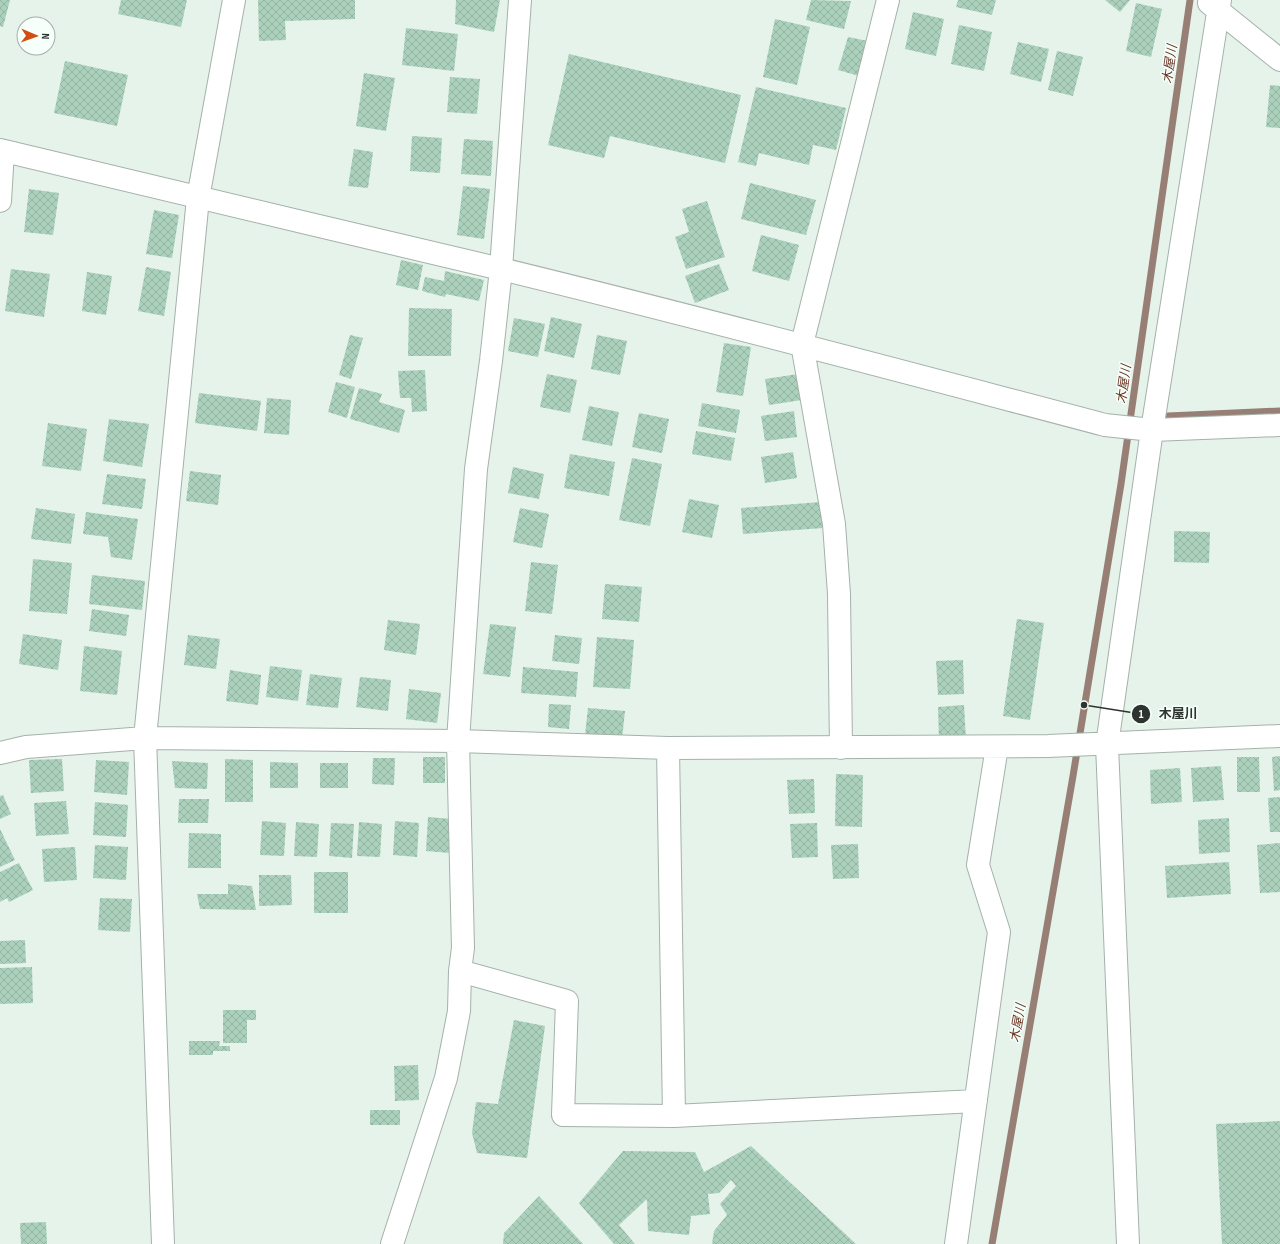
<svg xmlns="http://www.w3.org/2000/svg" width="1280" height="1244" font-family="'Sofia Sans Condensed','Noto Sans JP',sans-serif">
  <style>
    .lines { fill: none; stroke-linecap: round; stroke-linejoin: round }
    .stream { stroke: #987f75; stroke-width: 7 }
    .building { fill: url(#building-cross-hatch) }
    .minor-casing { stroke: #a4b2aa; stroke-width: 24 }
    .minor { stroke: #fff; stroke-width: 22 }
    .labels { text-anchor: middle; stroke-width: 3; stroke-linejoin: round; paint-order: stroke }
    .water-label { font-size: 13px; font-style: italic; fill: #6b3624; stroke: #f6fffa }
    .leader { fill: none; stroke: #2e3430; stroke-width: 1.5 }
    .callout-dot { fill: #2e3430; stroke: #f6fffa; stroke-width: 1.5 }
    .mark-label { font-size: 12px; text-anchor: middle; font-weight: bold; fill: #fff }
    .callout-label { font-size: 13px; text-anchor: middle; font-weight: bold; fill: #2e3430; stroke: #f6fffa; stroke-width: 3; stroke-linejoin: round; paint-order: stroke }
  </style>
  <defs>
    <pattern id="building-cross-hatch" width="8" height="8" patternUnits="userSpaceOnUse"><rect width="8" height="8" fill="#abd1bc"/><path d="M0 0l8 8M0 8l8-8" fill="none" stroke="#93b4a2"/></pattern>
  </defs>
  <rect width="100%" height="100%" fill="#e5f3eb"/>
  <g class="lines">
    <!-- stream -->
    <path class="stream" d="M1168 416 1280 411
      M992 1244 1073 776 1121 484 1190 0"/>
  </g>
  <!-- building -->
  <path class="building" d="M0 0H10L3 27 0 26Z
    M121 0H187L181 27 118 14Z
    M258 0H355V19L285 21 286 40 259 41Z
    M456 0H500L494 32 455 24Z
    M811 0 851 1 844 29 806 20Z
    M958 0H996L992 15 956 7Z
    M1105 0H1130L1120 12Z
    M1136 3 1162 9 1151 57 1126 51Z
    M913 12 944 19 936 56 905 49Z
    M775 19 810 27 797 85 763 77Z
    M959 25 992 32 984 71 951 64Z
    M406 28 458 34 454 71 402 65Z
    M848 37 868 41 859 76 838 70Z
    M1018 42 1049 49 1041 82 1010 74Z
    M1057 51 1083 57 1073 96 1048 90Z
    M569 54 741 95 725 163 610 136 604 158 548 145Z
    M65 61 128 75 117 126 54 113Z
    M364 73 395 78 386 131 356 126Z
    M450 77 480 79 477 114 447 112Z
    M1270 85 1280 86V128L1266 127Z
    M756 87 846 108 836 150 813 145 809 165 759 153 756 166 738 162Z
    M412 136 442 138 440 173 410 171Z
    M464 139 493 141 491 176 461 174Z
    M354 149 373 152 368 188 348 186Z
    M750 183 816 200 806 235 741 219Z
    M463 186 490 189 484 239 457 235Z
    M29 189 59 193 53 235 24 232Z
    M707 201 725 257 686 269 675 237 689 232 682 209Z
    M154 210 179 215 172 258 146 254Z
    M761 235 799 245 789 281 752 271Z
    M401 260 423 265 418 290 396 285Z
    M719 264 729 290 695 303 685 276Z
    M146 267 171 272 164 316 138 311Z
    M11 269 50 274 44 317 5 311Z
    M445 271 484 280 479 301 446 294 445 297 422 291 425 277 444 281Z
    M87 272 112 276 106 315 82 311Z
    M409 308 452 309 451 356H408Z
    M551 317 582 324 574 358 544 351Z
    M514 318 545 324 538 357 508 351Z
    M350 335 363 338 351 379 339 375Z
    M597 335 627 341 620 375 591 369Z
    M724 343 751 347 743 396 716 392Z
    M425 370 427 411 412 412 411 398H400L398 371Z
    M547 374 577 380 570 413 540 407Z
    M798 374 802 400 769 405 765 379Z
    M336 382 355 387 347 418 328 412Z
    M359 388 382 394 379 402 405 410 399 433 350 419Z
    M199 393 261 401 257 431 195 423Z
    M267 398 291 400 289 435 264 433Z
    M702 403 740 410 736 433 698 426Z
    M589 406 619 412 612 446 582 440Z
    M794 411 797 437 765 441 761 416Z
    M639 413 669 419 662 453 632 447Z
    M109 419 149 424 142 467 103 461Z
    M48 423 87 429 81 471 42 466Z
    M696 431 735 438 731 461 692 454Z
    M793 452 797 478 765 483 761 457Z
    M570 454 615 462 609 496 564 488Z
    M632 458 662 464 650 526 619 520Z
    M513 467 544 474 539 499 508 493Z
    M190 471 221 475 218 505 186 501Z
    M107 474 146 479 142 509 102 504Z
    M689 499 719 505 712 538 682 532Z
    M821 502 823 528 743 534 741 508Z
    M36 508 75 514 71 544 31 539Z
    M520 508 549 514 542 548 513 542Z
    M86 512 138 519 132 560 111 557 108 537 83 534Z
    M1174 531 1210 532 1209 563 1174 562Z
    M33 559 72 563 67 614 29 611Z
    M531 562 558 565 552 614 525 611Z
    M92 575 145 581 142 610 89 604Z
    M605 584 642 587 639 622 602 619Z
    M92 609 129 615 126 636 89 631Z
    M1017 619 1044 623 1030 720 1003 716Z
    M388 620 420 624 416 655 384 650Z
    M490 624 516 627 510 677 483 674Z
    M23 634 62 640 58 670 19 664Z
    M188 635 220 639 216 669 184 665Z
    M555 635 582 638 579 664 552 661Z
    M597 637 634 640 630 689 593 687Z
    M84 646 122 651 117 695 80 691Z
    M963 660 964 694 938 695 936 661Z
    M270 666 302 670 298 701 266 697Z
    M523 667 578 672 576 697 521 693Z
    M230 670 261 675 258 705 226 701Z
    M310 674 342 678 338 708 306 705Z
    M360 677 391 680 388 711 356 707Z
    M409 689 441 693 437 723 406 719Z
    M549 704 571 705 569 729 548 727Z
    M964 705 966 740 939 741 938 707Z
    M588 708 625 711 622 739 585 735Z
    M1280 756V790L1274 791 1272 757Z
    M423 757H445V783H423Z
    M1237 757H1259L1260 792H1237Z
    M373 758H395L394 785 372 784Z
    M62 759 64 791 31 793 29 760Z
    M225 759 253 760V802H225Z
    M96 760 129 762 127 795 94 792Z
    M172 761 208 763 207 789 175 788Z
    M270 762 298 763V788H270Z
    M320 763H348V788H320Z
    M1221 766 1224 800 1193 802 1191 768Z
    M1180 768 1182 802 1151 804 1150 770Z
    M836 774 863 775 862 827 835 826Z
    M814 779 815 813 789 814 787 780Z
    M3 795 11 814 0 819V796Z
    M1280 797V832H1270L1268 798Z
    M179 799H209L208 823H178Z
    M66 801 69 834 36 836 34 803Z
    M95 802 128 805 126 837 93 835Z
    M428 817 452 819 450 853 426 851Z
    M1229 818 1230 852 1199 854 1198 820Z
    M262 821 286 823 284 856 260 855Z
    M395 821 419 823 417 857 393 855Z
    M296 822 319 824 317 857 294 856Z
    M359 822 382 824 380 857 357 856Z
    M331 823 354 824 352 858 329 856Z
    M817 823 818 857 792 858 790 824Z
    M0 829 15 860 0 867Z
    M189 833 221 834V868H188Z
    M1280 843V892L1260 893 1257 845Z
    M858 844 859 878 833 879 831 845Z
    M95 845 128 847 126 880 93 878Z
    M75 847 77 880 44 882 42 849Z
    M1229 862 1231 894 1167 898 1165 866Z
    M19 863 33 890 9 902 7 898 0 902V872Z
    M314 872H348V913H314Z
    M259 875H291L292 905 259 906Z
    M228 884 252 886 256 910 200 909 197 894H228Z
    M100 898 132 899 130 932 98 930Z
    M25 940 26 963 0 964V941Z
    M32 967 33 1003 0 1004V968Z
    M223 1010H256V1020H247V1043H223Z
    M514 1020 545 1026 527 1158 477 1153 472 1133 476 1102 498 1104Z
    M189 1041H220L219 1046H230V1051H213V1055H189Z
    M418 1065 419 1100 395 1101 394 1066Z
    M370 1110H400V1125H370Z
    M1280 1121V1244H1222L1216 1124Z
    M751 1146 856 1244H712L714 1231 727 1215 720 1204 736 1186 731 1180 719 1193 708 1194 710 1214 691 1216 689 1235 648 1231 647 1199 619 1225 635 1244H614L579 1203 623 1151 695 1152 704 1172Z
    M539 1196 583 1244H503L504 1233Z
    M46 1222 47 1244H21L20 1223Z"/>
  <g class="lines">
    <!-- minor casing -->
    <g class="minor-casing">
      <path id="minor" d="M1209 3 1280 60
        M0 150C167 191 334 229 501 269 703 318 904 372 1105 425L1152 430 1280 425
        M0 201 3 151
        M668 748 674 1116
        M841 748 839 594 834 524 802 344 888 0
        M0 753 26 747 145 738 458 741 668 748 1048 746 1280 736
        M460 971 567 1001 563 1115 674 1116 976 1101
        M163 1244 145 738 198 198 234 0
        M392 1244 446 1078 459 1011 460 971 463 948 458 741 476 469 491 361 501 269 520 0
        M956 1244 999 932 978 865 997 747
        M1128 1244 1107 745 1152 430 1220 0"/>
    </g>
    <!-- minor -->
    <use href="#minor" class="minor"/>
  </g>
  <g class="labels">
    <!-- water labels -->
    <g class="water-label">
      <text transform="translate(1169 64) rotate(-82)" y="5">木屋川</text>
      <text transform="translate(1123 384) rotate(-82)" y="5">木屋川</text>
      <text transform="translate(1017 1023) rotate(-80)" y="5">木屋川</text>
    </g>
  </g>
  <!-- callouts -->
  <path class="leader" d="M1084 705L1141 714"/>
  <g class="callout-dot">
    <circle cx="1084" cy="705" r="4"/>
    <circle cx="1141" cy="714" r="10"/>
  </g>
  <g class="mark-label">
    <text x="1141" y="718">1</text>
  </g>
  <g class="callout-label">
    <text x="1178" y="718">木屋川</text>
  </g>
  <!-- north arrow -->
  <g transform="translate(36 36) rotate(92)"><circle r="19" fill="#f6fffa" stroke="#a6aea9"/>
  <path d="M0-3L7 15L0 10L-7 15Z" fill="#d24c14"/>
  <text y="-6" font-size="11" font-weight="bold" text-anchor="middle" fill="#2e3430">N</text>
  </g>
</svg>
